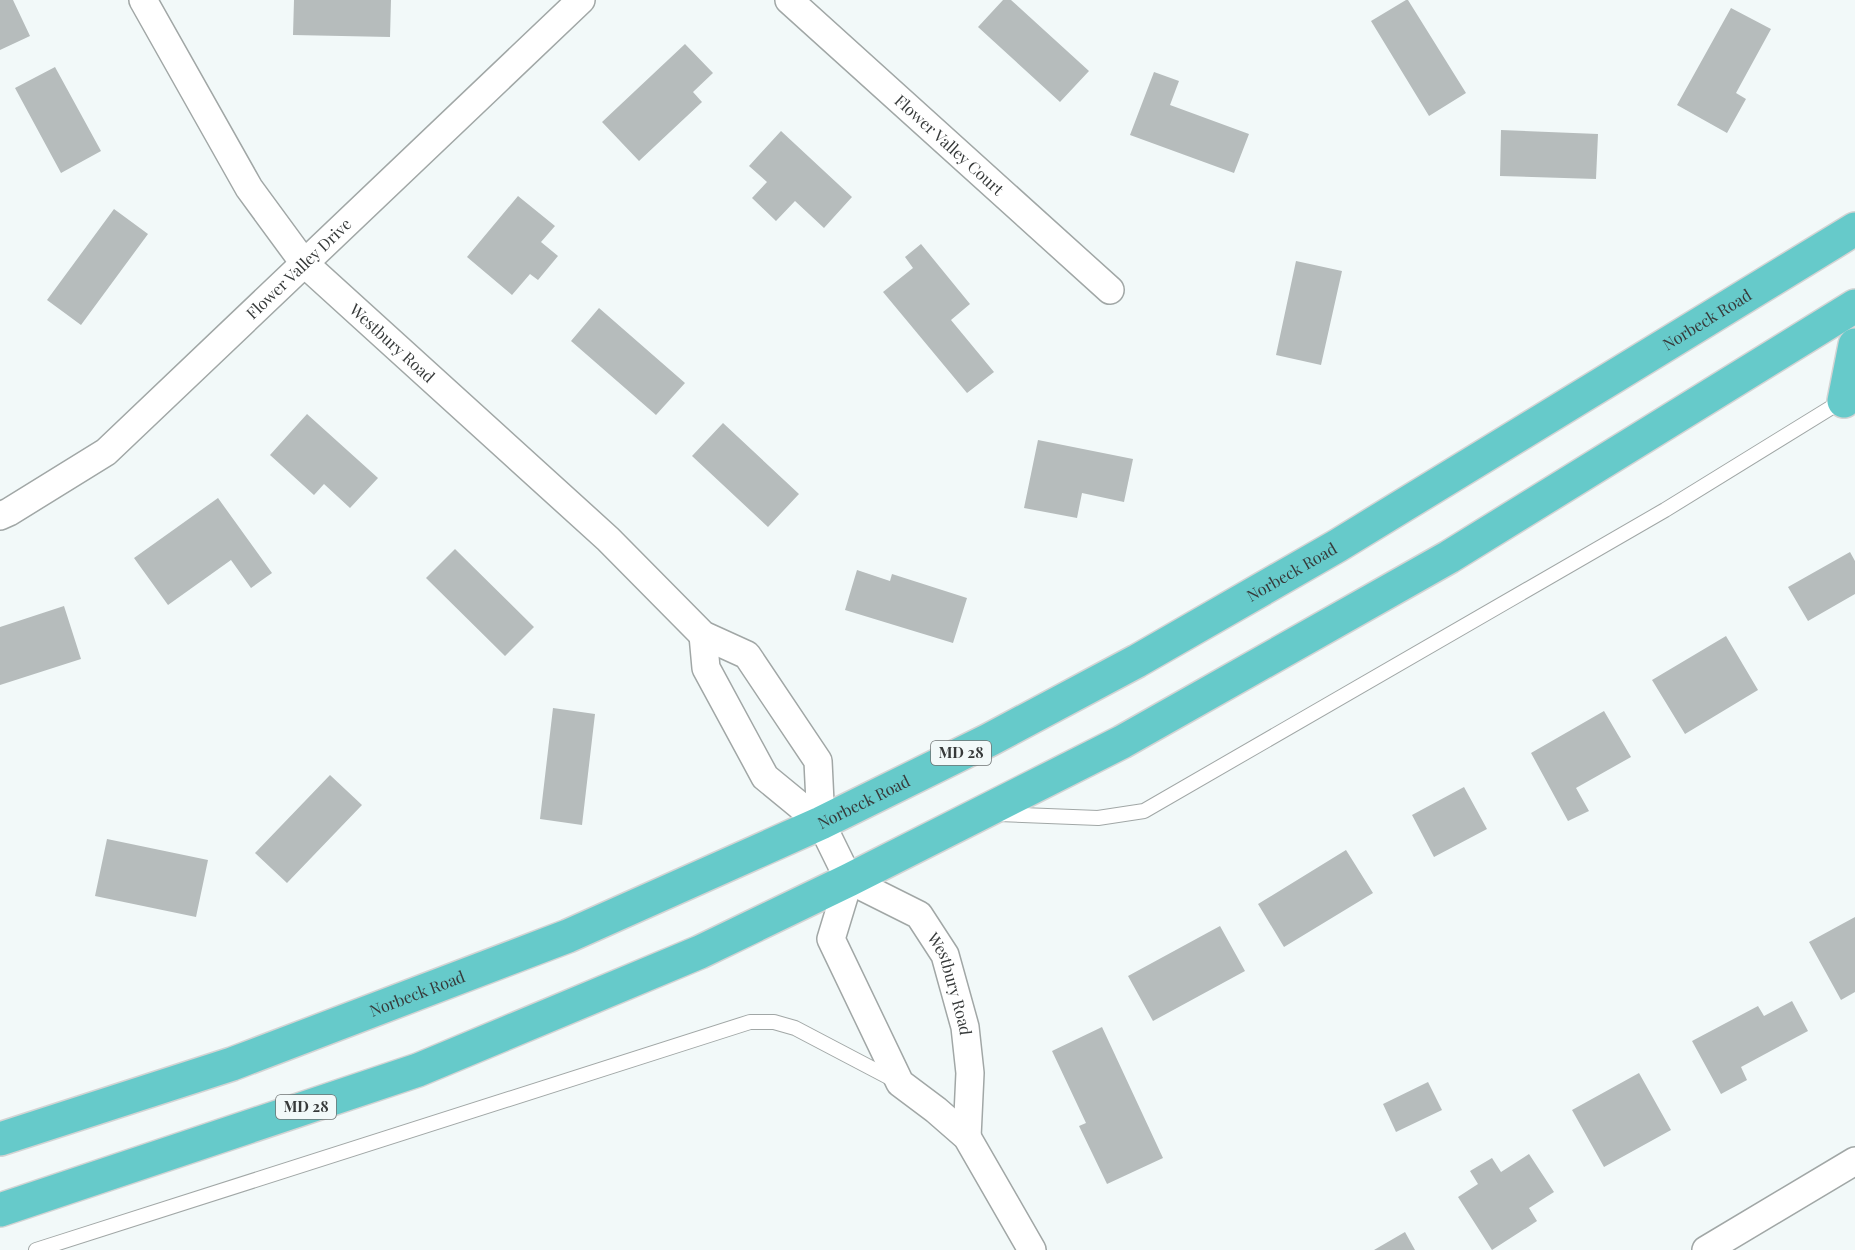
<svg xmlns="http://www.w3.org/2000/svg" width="1855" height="1250" font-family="'Playfair Display',serif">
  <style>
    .building { fill: #b6bcbc }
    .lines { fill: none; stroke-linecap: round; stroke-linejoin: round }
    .lane-casing { stroke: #a1a7a6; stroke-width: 16 }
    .street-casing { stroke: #a1a7a6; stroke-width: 30 }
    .primary-casing { stroke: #d3d4d4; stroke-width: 36 }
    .lane { stroke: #fff; stroke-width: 14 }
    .street { stroke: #fff; stroke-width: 27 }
    .primary { stroke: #66caca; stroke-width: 33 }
    .labels { text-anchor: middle; stroke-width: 6; stroke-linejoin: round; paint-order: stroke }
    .shield { fill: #f2f9f9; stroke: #6f7373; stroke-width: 1.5 }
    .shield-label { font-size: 15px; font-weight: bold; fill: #373a3a }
    .street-label { font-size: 16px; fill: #373a3a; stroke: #f2f9f9 }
  </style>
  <rect width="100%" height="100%" fill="#f2f9f9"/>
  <!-- building -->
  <path class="building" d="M0 0H13L30 36 0 50Z
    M294 0H391L390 37 293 35Z
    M1003 0H1011L1089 71 1060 102 978 27Z
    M1406 0H1408L1466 93 1429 116 1371 21Z
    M1731 8 1771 29 1736 93 1746 99 1727 133 1677 105Z
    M685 44 713 73 693 92 702 102 639 161 602 122Z
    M55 67 101 151 61 173 15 88Z
    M1154 72 1179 81 1170 105 1249 134 1234 173 1130 135Z
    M1501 130 1598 134 1596 179 1500 176Z
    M781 131 852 197 824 228 795 201 776 221 752 198 767 182 749 166Z
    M518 196 555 226 541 242 558 256 538 280 530 274 512 295 467 257Z
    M114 209 148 234 81 325 47 300Z
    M921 244 970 304 951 320 994 372 967 393 883 292 913 268 905 257Z
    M1296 261 1342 271 1321 365 1276 355Z
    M599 308 685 383 656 415 571 341Z
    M307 414 378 478 350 508 324 484 314 495 270 455Z
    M723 423 799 494 768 527 692 456Z
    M1038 440 1133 459 1124 502 1082 493 1077 518 1024 508Z
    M218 498 272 573 251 588 231 560 168 605 134 558Z
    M455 549 534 627 505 656 426 578Z
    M1850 552 1855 561V594L1808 621 1788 587Z
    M857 570 890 581 892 574 967 598 953 643 845 610Z
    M64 606 81 659 0 685V627Z
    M1726 636 1758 690 1685 734 1652 680Z
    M553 708 595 714 582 825 540 819Z
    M1604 711 1631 757 1576 788 1589 811 1568 821 1531 753Z
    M330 775 362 805 287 883 255 853Z
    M1464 787 1487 829 1434 857 1412 815Z
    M107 839 208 860 196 917 95 896Z
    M1346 850 1373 893 1284 947 1258 904Z
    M1855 917V992L1841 1000 1809 942Z
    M1220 926 1245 971 1153 1021 1128 976Z
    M1792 1001 1808 1031 1741 1067 1747 1080 1721 1094 1692 1041 1758 1006 1764 1016Z
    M1102 1027 1163 1158 1107 1184 1079 1126 1086 1123 1052 1051Z
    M1639 1073 1671 1130 1604 1167 1572 1110Z
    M1428 1082 1442 1110 1396 1132 1383 1104Z
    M1529 1154 1554 1192 1529 1208 1537 1221 1492 1250 1458 1197 1478 1184 1470 1171 1492 1158 1501 1172Z
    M1405 1232 1415 1250H1374Z"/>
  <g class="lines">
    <!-- lane casing -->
    <g class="lane-casing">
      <path id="lane" d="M999 814 1098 818 1144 811 1665 510 1845 399
        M36 1250 750 1022H774L795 1028 894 1080"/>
    </g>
    <!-- street casing -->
    <g class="street-casing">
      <g id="street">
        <path id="s1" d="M143 0 249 188 304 263 608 539 703 635 747 655 818 761 821 823 849 880 919 915 945 955 965 1027 970 1073 967 1137"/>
        <path id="s2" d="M789 0 1110 290"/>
        <path id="s3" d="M0 516 9 512 106 452 581 0"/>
        <path d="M703 635 706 668 765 777 821 823"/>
        <path d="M849 880 831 939 900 1083 936 1110 967 1137 1032 1250"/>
        <path d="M1706 1250 1855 1161"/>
      </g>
    </g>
    <!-- primary casing -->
    <g class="primary-casing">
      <g id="primary">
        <path d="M1844 401 1855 345"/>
        <path id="s4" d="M0 1139 232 1064 568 936 821 823 989 740 1137 661 1337 546 1855 229"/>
        <path d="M0 1210 418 1070 700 952 849 880 1122 742 1449 557 1855 306"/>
      </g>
    </g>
    <!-- lane -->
    <use href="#lane" class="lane"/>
    <!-- street -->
    <use href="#street" class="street"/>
    <!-- primary -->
    <use href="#primary" class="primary"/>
  </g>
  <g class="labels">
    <!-- shield labels -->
    <g class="shield">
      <rect x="931" y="741" width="60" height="24" rx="4.5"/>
      <rect x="276" y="1095" width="60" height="24" rx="4.5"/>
    </g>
    <g class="shield-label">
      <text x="961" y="758">MD 28</text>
      <text x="306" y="1112">MD 28</text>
    </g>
    <!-- street labels -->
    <g class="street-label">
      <text dy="6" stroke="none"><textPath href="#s2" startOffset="216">Flower Valley Court</textPath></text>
      <text dy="6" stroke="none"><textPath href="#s3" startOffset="390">Flower Valley Drive</textPath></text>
      <text dy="6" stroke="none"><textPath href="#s4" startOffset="1900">Norbeck Road</textPath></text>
      <text dy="6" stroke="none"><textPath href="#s1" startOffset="428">Westbury Road</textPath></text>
      <text dy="6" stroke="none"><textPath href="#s4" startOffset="1414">Norbeck Road</textPath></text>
      <text dy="6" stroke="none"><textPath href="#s4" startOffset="928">Norbeck Road</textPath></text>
      <text dy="6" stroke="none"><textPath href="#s1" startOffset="1311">Westbury Road</textPath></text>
      <text dy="6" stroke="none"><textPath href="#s4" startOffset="442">Norbeck Road</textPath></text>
    </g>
  </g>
</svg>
